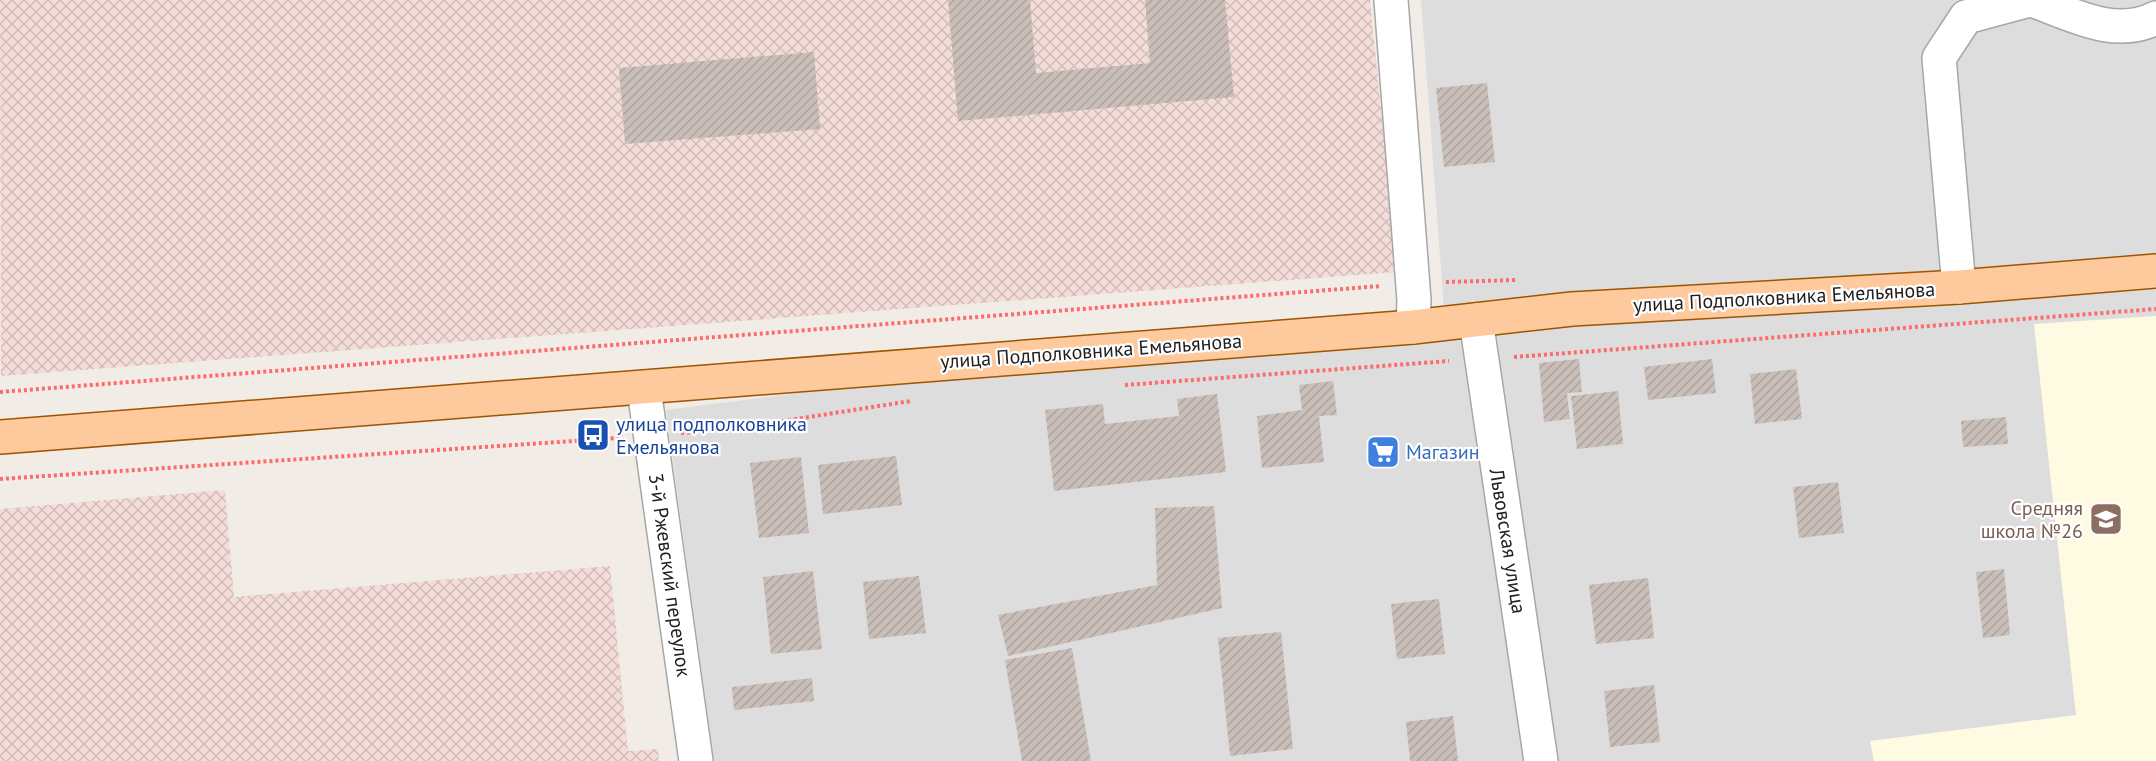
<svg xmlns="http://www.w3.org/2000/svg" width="2156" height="761" font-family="'PT Sans',sans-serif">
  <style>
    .residential { fill: #dedddd }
    .education { fill: #fffbe2 }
    .military { fill: url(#military-cross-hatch) }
    .building { fill: url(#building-hatch) }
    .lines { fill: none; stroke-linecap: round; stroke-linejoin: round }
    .minor-casing { stroke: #a7a7a7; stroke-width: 36 }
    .major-casing { stroke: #9d5500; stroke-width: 36 }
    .path { stroke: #ff6a6d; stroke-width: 4; stroke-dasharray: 3 3; stroke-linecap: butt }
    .minor { stroke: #fff; stroke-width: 33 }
    .major { stroke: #ffc99e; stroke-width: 33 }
    .labels { text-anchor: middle; stroke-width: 4.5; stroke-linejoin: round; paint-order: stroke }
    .street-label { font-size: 20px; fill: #202020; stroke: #fff }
    .transit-label { font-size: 20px; fill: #164399; stroke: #fff; text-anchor: start }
    .shop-label { font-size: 20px; fill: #366cbe; stroke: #fff; text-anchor: start }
    .education-label { font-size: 20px; fill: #785e54; stroke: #fff; text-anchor: end }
  </style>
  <defs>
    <pattern id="military-cross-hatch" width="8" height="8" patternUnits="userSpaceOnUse" patternTransform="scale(1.5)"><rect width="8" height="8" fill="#f4ddd9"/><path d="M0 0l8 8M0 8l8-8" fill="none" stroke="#d1bdba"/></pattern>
    <pattern id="building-hatch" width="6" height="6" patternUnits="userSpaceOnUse" patternTransform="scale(1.5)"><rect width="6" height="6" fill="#cabeb9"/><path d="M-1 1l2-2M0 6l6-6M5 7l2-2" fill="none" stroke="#ada39f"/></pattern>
  </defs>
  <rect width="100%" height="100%" fill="#f2ece6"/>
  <!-- residential -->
  <path class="residential" d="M1421 0H2156V761H714L666 410 1444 310Z"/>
  <!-- education -->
  <path class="education" d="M2156 316V761H1874L1870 741 2076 715 2034 324Z"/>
  <!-- military -->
  <path class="military" d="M0 0H1370L1397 272 1 376Z
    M225 490 234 597 610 566 628 751 658 749 659 761H0V509Z"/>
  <!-- building -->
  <path class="building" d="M948 0H1030L1036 73 1150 63 1145 0H1225L1234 97 958 121Z
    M814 52 820 129 625 144 619 68Z
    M1487 83 1495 162 1444 167 1436 88Z
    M1579 359 1582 392 1567 393 1570 419 1544 422 1539 363Z
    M1712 359 1716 393 1648 400 1644 367Z
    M1796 369 1802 419 1755 424 1750 374Z
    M1333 381 1337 415 1319 416 1324 462 1262 468 1257 416 1302 410 1299 385Z
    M1618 391 1623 444 1577 449 1571 396Z
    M1217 394 1226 472 1054 491 1045 410 1103 404 1105 424 1179 416 1177 399Z
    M2006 417 2008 444 1963 447 1961 421Z
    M896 456 902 505 823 514 818 465Z
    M801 457 809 533 759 538 750 463Z
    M1838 482 1844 533 1799 538 1793 487Z
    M1214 506 1222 608 1008 656 998 615 1157 585 1155 508Z
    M2004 569 2010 635 1983 638 1976 572Z
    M813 571 822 649 771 654 763 577Z
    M919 576 926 633 869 639 863 582Z
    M1648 578 1654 638 1596 644 1589 585Z
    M1439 599 1445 654 1397 659 1391 604Z
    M1281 632 1293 749 1230 756 1218 638Z
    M1072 648 1091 761H1022L1005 660Z
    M812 678 814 701 734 710 732 687Z
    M1654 685 1660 742 1610 747 1604 691Z
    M1453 716 1458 761H1410L1406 722Z"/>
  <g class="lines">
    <!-- minor casing -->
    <g class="minor-casing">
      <path id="minor" d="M1391 0 1414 300 1413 327
        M2032 0C2071 14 2115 39 2156 18
        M1959 287 1939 58 1966 17 2029 0
        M1476 320 1541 761
        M644 389 696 761"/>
    </g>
    <!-- major casing -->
    <g class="major-casing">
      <path id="major" d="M0 437 1413 327 1572 309 1959 287 2156 271"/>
    </g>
    <!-- path -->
    <path class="path" d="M1446 282 1516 280
      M1514 357 2156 309
      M1125 385 1449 361
      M0 392 1381 286
      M681 433 732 429 911 401
      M0 479 619 438"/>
    <!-- minor -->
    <use href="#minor" class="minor"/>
    <!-- major -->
    <use href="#major" class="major"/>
  </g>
  <!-- icons -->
  <defs>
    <g id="bus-square" transform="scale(1.725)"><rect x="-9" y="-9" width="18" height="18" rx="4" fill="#1a4fb4" stroke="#fff"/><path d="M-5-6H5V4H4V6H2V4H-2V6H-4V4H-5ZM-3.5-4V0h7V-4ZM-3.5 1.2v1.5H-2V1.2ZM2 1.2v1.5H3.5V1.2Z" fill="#fff"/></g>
    <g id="supermarket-square" transform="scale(1.725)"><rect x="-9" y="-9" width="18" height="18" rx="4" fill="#3f7fe0" stroke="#fff"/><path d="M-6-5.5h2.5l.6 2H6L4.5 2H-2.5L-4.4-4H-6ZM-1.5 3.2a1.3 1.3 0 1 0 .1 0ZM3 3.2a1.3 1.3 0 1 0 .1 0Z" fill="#fff"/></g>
    <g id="school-square" transform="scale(1.725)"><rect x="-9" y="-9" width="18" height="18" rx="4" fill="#8d6e63" stroke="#fff"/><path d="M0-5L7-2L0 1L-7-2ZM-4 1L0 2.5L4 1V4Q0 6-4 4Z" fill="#fff"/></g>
  </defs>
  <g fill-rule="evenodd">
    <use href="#bus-square" x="593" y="435"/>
    <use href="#supermarket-square" x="1383" y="452"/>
    <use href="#school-square" x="2106" y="519"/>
  </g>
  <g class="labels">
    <!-- street labels -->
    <g class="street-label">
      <text transform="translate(1784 297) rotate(-3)" y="7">улица Подполковника Емельянова</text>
      <text transform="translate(1091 351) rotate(-4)" y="7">улица Подполковника Емельянова</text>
      <text transform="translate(1508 541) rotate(81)" y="7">Львовская улица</text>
      <text transform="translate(670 575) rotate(82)" y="7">3-й Ржевский переулок</text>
    </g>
    <!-- transit labels -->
    <g class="transit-label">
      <text x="616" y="431">улица подполковника<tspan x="616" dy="23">Емельянова</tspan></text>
    </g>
    <!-- shop labels -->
    <g class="shop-label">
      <text x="1406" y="459">Магазин</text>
    </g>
    <!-- education labels -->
    <g class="education-label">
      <text x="2083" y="515">Средняя<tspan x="2083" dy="23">школа №26</tspan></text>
    </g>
  </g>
</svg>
